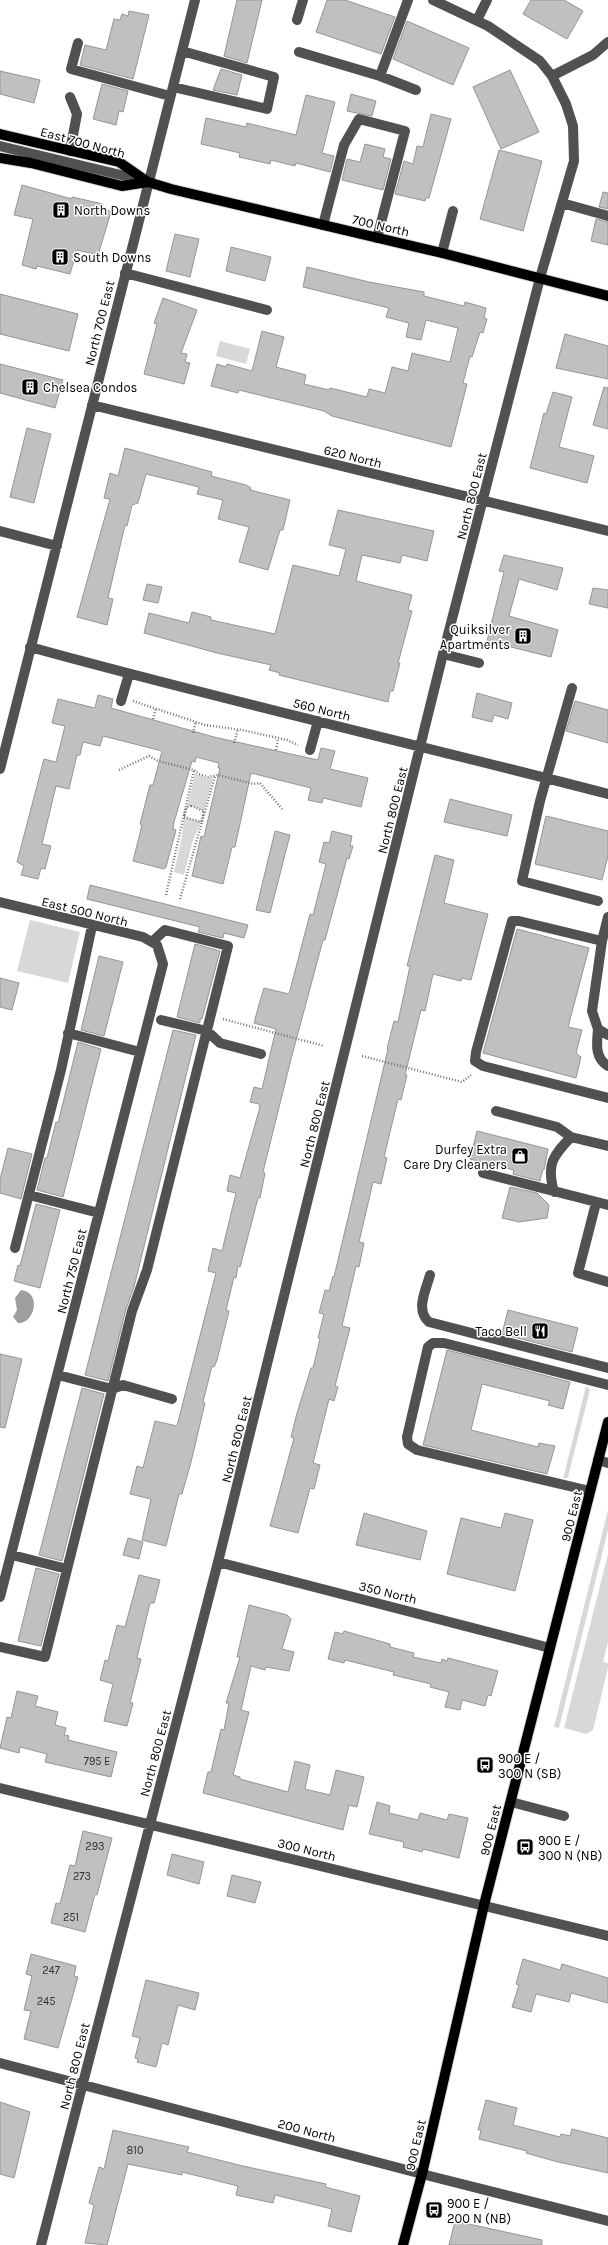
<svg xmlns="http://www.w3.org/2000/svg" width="608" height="2245" font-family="Karla,sans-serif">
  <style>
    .green { fill: #d8d8d8 }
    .water { fill: #9f9f9f }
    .building { fill: #c0c0c0; stroke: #959595 }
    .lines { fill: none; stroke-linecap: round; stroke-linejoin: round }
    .major-casing { stroke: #dbdbdb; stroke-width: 12 }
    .path { stroke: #737373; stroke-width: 2.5; stroke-dasharray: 1 2; stroke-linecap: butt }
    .minor { stroke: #515151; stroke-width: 10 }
    .major { stroke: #000; stroke-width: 10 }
    .labels { text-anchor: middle; stroke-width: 3; stroke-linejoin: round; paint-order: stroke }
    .number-label { font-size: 11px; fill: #303030 }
    .street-label { font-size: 13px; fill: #000; stroke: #fff }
    .poi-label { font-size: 13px; fill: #000; stroke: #fff; text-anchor: start }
  </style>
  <rect width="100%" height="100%" fill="#fff"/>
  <!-- green -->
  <path class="green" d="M220 341 250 349 246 364 216 356Z
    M195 773 207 778H213L204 811 191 806 187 807Z
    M184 817 201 822 193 840 184 875 174 872 182 837Z
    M30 920 80 932 68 983 17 971Z
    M586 1386 590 1390 568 1477 563 1479Z
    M608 1510V1530L559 1728 554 1727Z
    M608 1554V1642L603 1662 608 1663V1668L593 1730 586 1734 564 1728Z"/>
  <!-- water -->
  <path class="water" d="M21 1290C42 1292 35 1324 18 1323L13 1317 17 1310 15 1298Z"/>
  <!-- building -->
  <path class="building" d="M237 0H262L247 63 224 56Z
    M327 0H345L395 17 381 54 316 32Z
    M531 0H564L583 11 567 39 523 14Z
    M129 11 149 15 133 79 80 65 85 45 106 50 114 19 120 20 122 14 128 16Z
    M407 21 469 48 453 85 393 59Z
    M221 69 242 75 237 95 213 90Z
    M510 70 539 132 501 149 473 87Z
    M0 71 40 80 34 103 0 94Z
    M102 84 128 91 123 112 119 111 116 125 93 119Z
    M351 94 376 101 372 116 347 111Z
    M306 95 335 102 322 153 334 156 330 172 296 163 295 166 271 160 270 164 239 157 240 153 201 144 206 118 246 127 247 123 296 135Z
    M431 114 451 119 429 198H426L425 201 395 194 404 161 413 164 417 146 423 147Z
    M365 144 385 149 383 157 391 159 383 190 342 180 347 159 360 162Z
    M499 150 542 161 523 231 480 219Z
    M22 185 72 199V197L103 204 102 207 111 212 98 255 77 250 70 274 37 266 36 269 22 265 33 219 14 215Z
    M603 192 608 193V209L599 207Z
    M596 219 608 222V245L591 241Z
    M175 234 199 239 190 277 166 271Z
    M231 247 271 257 265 281 226 271Z
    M307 267 369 282 424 292V296L464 306 465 302 486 308 484 318 487 319 483 333 480 332 472 357 470 356 463 383 467 384 451 447 332 416 324 411 239 390 238 393 211 386 217 364 226 367 227 364 252 371 262 331 284 337 276 367 306 375 304 384 329 390 330 388 367 397 369 389 385 393 392 367 408 371 412 353 450 362 458 328 426 320 421 340 406 337 409 323 386 317 389 308 303 287Z
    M0 294 78 314 69 351 0 334Z
    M163 298 197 310 181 353 187 354 185 362 190 363 184 384 144 374 157 324 154 323Z
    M565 334 608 346V379L556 368Z
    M0 364 63 380 55 408 0 393Z
    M604 387 608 388V429L593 425Z
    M553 392 572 397 559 447 594 456 587 483 530 468 544 413 546 414Z
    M27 428 51 434 34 503 10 497Z
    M125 448 212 472 211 476 246 485 251 488 250 490 290 500 283 530H280L268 570 239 562 249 527 218 519 223 500 197 494 199 487 146 474 138 503 132 505 127 526 125 525 108 598 113 599 107 625 77 617 110 499 104 498 110 473 118 476Z
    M338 510 434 531 427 561 402 555 400 563 362 555 356 581 412 595 408 610 412 611 398 663H400L393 691H390L388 702 279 675 280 673 269 670 271 665 217 653 144 633 149 613 189 623 192 612 211 617V620L275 634 293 565 339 576 346 549 329 545Z
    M504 555 563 568 557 590 519 579 509 616 558 630 551 657 487 641 504 572 499 571Z
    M147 584 162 587 158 603 143 600Z
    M593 588 608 590V608L589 604Z
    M477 693 512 703 508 719 494 715 492 722 472 717Z
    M98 695 113 699 111 708 214 737 318 760 321 748 335 751 330 769 368 778 361 807 323 798 322 803 308 800 311 788 251 773 235 847H232L223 884 192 876 201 836 204 837 220 768H218L219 763 196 757 195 762 192 761 174 822 173 829 176 830 166 867 164 869 133 861 142 825 140 824 150 785H153L162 751 103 736 100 746 83 742 80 755H77L69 789 56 786 42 844 51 846 45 869 41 868 38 879 21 875 24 866 17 862 44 759 56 762 65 726 52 723 58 699 95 708Z
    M575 701 608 710V743L566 731Z
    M450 799 512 815 507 836 444 822Z
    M546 816 608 831V856L602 880 535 864Z
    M275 831 290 835 270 913 256 910Z
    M332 831 352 836 350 846H353L349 859 347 858 325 940H323L291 1059 263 1172 265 1173 260 1198H258L240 1267 238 1266 236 1278 234 1277 226 1310 229 1311 217 1360 214 1367 212 1366 203 1402 205 1403 191 1462 182 1494H179L166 1546 142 1540 151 1499 130 1494 137 1466 143 1468 155 1421 177 1426 216 1273 208 1271 213 1248 222 1251 236 1193 227 1191 230 1175 240 1178 260 1107 259 1104 250 1102 254 1087 262 1089 276 1029 254 1023 258 1008 264 988 289 994 310 914 313 915 326 864 319 862 324 842 329 843Z
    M435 855 454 860 444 903 488 914 471 980 462 978 461 981 433 974 425 1011 421 1010 405 1075H407L401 1100 398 1099 384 1157 387 1158 381 1184 373 1182 359 1242 364 1243 359 1267 356 1266 342 1326 350 1328 335 1386 338 1387 334 1401 329 1399 313 1463 320 1465 314 1489 310 1488 298 1533 270 1526 294 1438 291 1437 297 1413 311 1368H313L320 1339 318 1338 324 1314 319 1313 325 1290 329 1291 333 1276 334 1277 388 1049H387L394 1021 398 1022 410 966H407Z
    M90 885 248 925 244 938 224 933 223 938 198 932 200 927 87 899Z
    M517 929 589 948 568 1027 582 1030 576 1053 581 1057 576 1078 483 1053Z
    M195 944 220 951 202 1019H200V1023L177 1017Z
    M99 956 123 962 104 1036 81 1030Z
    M0 978 19 983 12 1010 0 1007Z
    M173 1030 196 1035 134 1287 126 1309 108 1381 85 1375Z
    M78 1042 101 1049 63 1197 37 1190 45 1158H47L56 1122 58 1123Z
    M477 1131 548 1149 544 1170 543 1169 540 1181 513 1174 514 1170 470 1159Z
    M8 1148 32 1154 21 1199 0 1193V1179Z
    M510 1187 537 1193 549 1205 547 1218 519 1222 502 1218Z
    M36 1204 60 1210 40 1288 14 1281 18 1265 20 1266Z
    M508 1310 578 1328 572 1352 502 1334Z
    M447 1350 570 1382 563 1409 548 1405 550 1401 482 1384 471 1430 538 1447 539 1443 555 1446 547 1474 423 1445Z
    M0 1354 22 1359 5 1428 0 1427Z
    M82 1388 104 1394 62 1561 39 1555Z
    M364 1513 427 1531 420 1560 356 1545Z
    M505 1513 533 1520 515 1591 447 1574 461 1518 501 1528Z
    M128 1538 143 1542 139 1559 123 1555Z
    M36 1568 59 1574 41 1646 18 1641Z
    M139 1575 160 1580 154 1603H150L137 1658 141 1659 130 1703H133L127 1726 104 1721 113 1684 100 1680 105 1660 108 1661 117 1625 125 1627Z
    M249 1605 287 1615 291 1619 282 1649 294 1652 289 1671 266 1667 265 1670 251 1666 241 1710 249 1712 233 1775 240 1777V1779L288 1792 295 1761 310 1765 305 1789 330 1795 336 1770 364 1777 357 1807 349 1805 343 1830 203 1793 208 1772H211L221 1729 224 1730 229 1703H226L240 1657H237Z
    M344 1631 390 1644V1647L414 1653 413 1657 441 1663 442 1659 447 1661 448 1658 498 1671 491 1696 488 1695 485 1706 462 1700 460 1710 445 1707 449 1692 430 1687 431 1684 393 1675 394 1672 345 1660 344 1663 328 1659 335 1632 343 1634Z
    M17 1691 38 1696 35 1706 58 1712 55 1725 66 1728 64 1735 69 1736 68 1740 117 1752 111 1777 45 1762 47 1754 20 1747 19 1753 0 1748 7 1717 11 1718Z
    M377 1802 390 1806 389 1813 418 1820 420 1813 447 1820 449 1814 468 1818 459 1858 423 1849 422 1852 403 1847 404 1842 369 1834Z
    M83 1831 112 1838 97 1895 95 1894 85 1932 51 1923 56 1903 60 1904 70 1865 75 1866Z
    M172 1854 204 1862 199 1884 167 1875Z
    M232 1875 261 1882 255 1903 227 1896Z
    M31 1954 76 1966 74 1976 78 1977 58 2048 24 2039 31 2011 24 2010 32 1976 26 1974Z
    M523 1959 560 1970 562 1964 608 1978V2003L571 1993 569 2002 536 1994 531 2012 512 2007 519 1985 516 1984Z
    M146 1980 199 1993 195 2010 178 2005 168 2045 162 2043 156 2067 137 2062 138 2059 135 2058 140 2038 132 2036Z
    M486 2100 517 2108 513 2125 560 2137 561 2134 570 2136 572 2129 608 2138V2173L554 2161 526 2153 527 2151 479 2139 481 2130H478Z
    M0 2102 30 2112 14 2178 0 2174Z
    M113 2130 189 2147 187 2152 243 2166 326 2184 325 2187 360 2196 351 2232 328 2226 332 2209 275 2195 273 2203 236 2195 238 2186 182 2172V2175L128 2164 107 2245 85 2243 94 2205 89 2203 99 2167 104 2169Z
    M455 2221 542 2240V2245H449Z"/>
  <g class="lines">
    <!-- major casing -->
    <g class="major-casing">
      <path id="major" d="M0 134 119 162 148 182 171 189 442 253 608 296
        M0 158 31 163 122 186 148 182
        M403 2245 422 2174 484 1905 608 1422"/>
    </g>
    <!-- path -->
    <path class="path" d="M133 701 205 725 242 730 287 740 298 745
      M153 719 156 708
      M193 733 196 721
      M234 743 238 729
      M276 750 278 739
      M119 770 149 756 158 761 194 770 199 774 208 777 218 775 253 784 260 783 282 809
      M191 806 204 811 201 822 184 817 187 807Z
      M166 895 194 770
      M180 899 215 776
      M223 1019 324 1046
      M362 1056 462 1082 471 1075"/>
    <!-- minor -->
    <path class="minor" d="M297 20 303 0
      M477 20 487 0
      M78 43 71 69 170 96
      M299 52 380 76 408 0
      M380 76 416 90
      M552 76 593 55 608 42
      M173 87 267 109 274 77 182 51
      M0 146 146 181
      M70 151 77 114 70 97
      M562 203 608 216
      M323 225 344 145 359 119 405 131 377 238
      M442 253 453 211
      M125 273 267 310
      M92 405 608 531
      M0 531 57 546
      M30 647C222 700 416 744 608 794
      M443 654 479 663
      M572 688 540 801 522 881 598 901
      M121 701 129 674
      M310 750 318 721
      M0 769 195 0
      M0 902 143 937 157 945 163 964 0 1597
      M608 917 602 941 592 1011 598 1029 608 1035
      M602 941 519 921H512L476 1052 475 1061 483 1066 608 1098
      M161 1020 207 1031 220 1043 261 1054
      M598 1029C597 1043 594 1057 608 1066
      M68 1033 140 1052
      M496 1111 557 1127 571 1137 608 1146
      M483 1173 608 1205
      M554 1192C546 1164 553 1156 571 1137
      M29 1195 99 1213
      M596 1203 578 1273 608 1282
      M15 1248 61 1070 92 926
      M430 1275C426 1290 415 1310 429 1322L608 1368
      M58 1375 112 1389 123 1385 172 1399
      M598 1460 608 1463
      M590 1491 417 1450 408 1444 407 1437 428 1347 433 1343H444L608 1385
      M12 1555 67 1569
      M218 1562 550 1648
      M0 1647 45 1657 132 1311 147 1270 228 946 165 930 153 941
      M0 1788 608 1936
      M511 1802 564 1816
      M0 2063 422 2174 608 2221
      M41 2245 218 1562 443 654 540 278 574 161 573 126 566 104 552 76 540 61 488 26 433 0"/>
    <!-- major -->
    <use href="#major" class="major"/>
  </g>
  <!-- icons -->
  <defs>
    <g id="building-square" transform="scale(0.9)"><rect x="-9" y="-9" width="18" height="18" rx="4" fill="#000" stroke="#fff"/><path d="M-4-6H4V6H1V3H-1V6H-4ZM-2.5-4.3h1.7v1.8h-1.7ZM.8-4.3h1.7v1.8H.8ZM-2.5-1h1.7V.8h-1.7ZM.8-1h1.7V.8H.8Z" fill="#fff"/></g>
    <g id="shop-square" transform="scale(0.9)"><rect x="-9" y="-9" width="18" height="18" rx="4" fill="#000" stroke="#fff"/><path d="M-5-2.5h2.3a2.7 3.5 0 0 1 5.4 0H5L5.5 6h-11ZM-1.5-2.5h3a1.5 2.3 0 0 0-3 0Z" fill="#fff"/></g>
    <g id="restaurant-square" transform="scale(0.9)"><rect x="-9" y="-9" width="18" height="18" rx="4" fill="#000" stroke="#fff"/><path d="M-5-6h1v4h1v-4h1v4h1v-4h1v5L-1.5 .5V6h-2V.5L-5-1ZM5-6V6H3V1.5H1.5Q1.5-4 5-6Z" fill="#fff"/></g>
    <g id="bus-square" transform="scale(0.9)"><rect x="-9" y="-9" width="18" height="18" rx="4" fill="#000" stroke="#fff"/><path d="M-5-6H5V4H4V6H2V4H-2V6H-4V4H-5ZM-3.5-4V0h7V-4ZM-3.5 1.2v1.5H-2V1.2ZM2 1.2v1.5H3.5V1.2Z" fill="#fff"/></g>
  </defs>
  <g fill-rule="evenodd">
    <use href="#building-square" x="61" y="210"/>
    <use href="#building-square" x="60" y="257"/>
    <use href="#building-square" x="30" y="387"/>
    <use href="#building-square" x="523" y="636"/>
    <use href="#shop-square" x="520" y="1156"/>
    <use href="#restaurant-square" x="540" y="1331"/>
    <use href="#bus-square" x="485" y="1765"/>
    <use href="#bus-square" x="525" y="1847"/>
    <use href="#bus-square" x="434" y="2210"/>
  </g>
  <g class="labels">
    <!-- number labels -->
    <g class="number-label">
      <text x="97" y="1765">795 E</text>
      <text x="95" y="1850">293</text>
      <text x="82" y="1880">273</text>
      <text x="71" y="1921">251</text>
      <text x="51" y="1974">247</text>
      <text x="46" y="2005">245</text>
      <text x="135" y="2154">810</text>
    </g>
    <!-- street labels -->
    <g class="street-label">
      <text transform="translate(83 142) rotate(15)" y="5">East 700 North</text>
      <text transform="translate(381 225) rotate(13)" y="5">700 North</text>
      <text transform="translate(99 323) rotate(-76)" y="5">North 700 East</text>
      <text transform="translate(353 456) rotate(14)" y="5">620 North</text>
      <text transform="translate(471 496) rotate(-76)" y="5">North 800 East</text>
      <text transform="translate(322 709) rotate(14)" y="5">560 North</text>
      <text transform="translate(392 810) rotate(-76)" y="5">North 800 East</text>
      <text transform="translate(85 911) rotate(14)" y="5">East 500 North</text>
      <text transform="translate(314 1124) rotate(-76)" y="5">North 800 East</text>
      <text transform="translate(71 1271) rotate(-76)" y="5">North 750 East</text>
      <text transform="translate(236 1439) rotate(-76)" y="5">North 800 East</text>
      <text transform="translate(571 1516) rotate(-76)" y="5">900 East</text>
      <text transform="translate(388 1592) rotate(14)" y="5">350 North</text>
      <text transform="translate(155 1753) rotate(-75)" y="5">North 800 East</text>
      <text transform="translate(490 1830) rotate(-76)" y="5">900 East</text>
      <text transform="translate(307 1849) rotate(14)" y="5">300 North</text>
      <text transform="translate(74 2066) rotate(-76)" y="5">North 800 East</text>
      <text transform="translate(307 2130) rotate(15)" y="5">200 North</text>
      <text transform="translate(415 2145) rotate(-77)" y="5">900 East</text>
    </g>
    <!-- poi labels -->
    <g class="poi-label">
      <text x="74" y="215">North Downs</text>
      <text x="73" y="262">South Downs</text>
      <text x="43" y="392">Chelsea Condos</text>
      <text x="510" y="634" text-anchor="end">Quiksilver<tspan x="510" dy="15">Apartments</tspan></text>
      <text x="507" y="1154" text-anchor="end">Durfey Extra<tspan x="507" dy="15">Care Dry Cleaners</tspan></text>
      <text x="527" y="1336" text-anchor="end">Taco Bell</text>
      <text x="498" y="1763">900 E /<tspan x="498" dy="15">300 N (SB)</tspan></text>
      <text x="538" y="1845">900 E /<tspan x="538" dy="15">300 N (NB)</tspan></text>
      <text x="447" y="2208">900 E /<tspan x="447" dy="15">200 N (NB)</tspan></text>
    </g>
  </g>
</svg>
